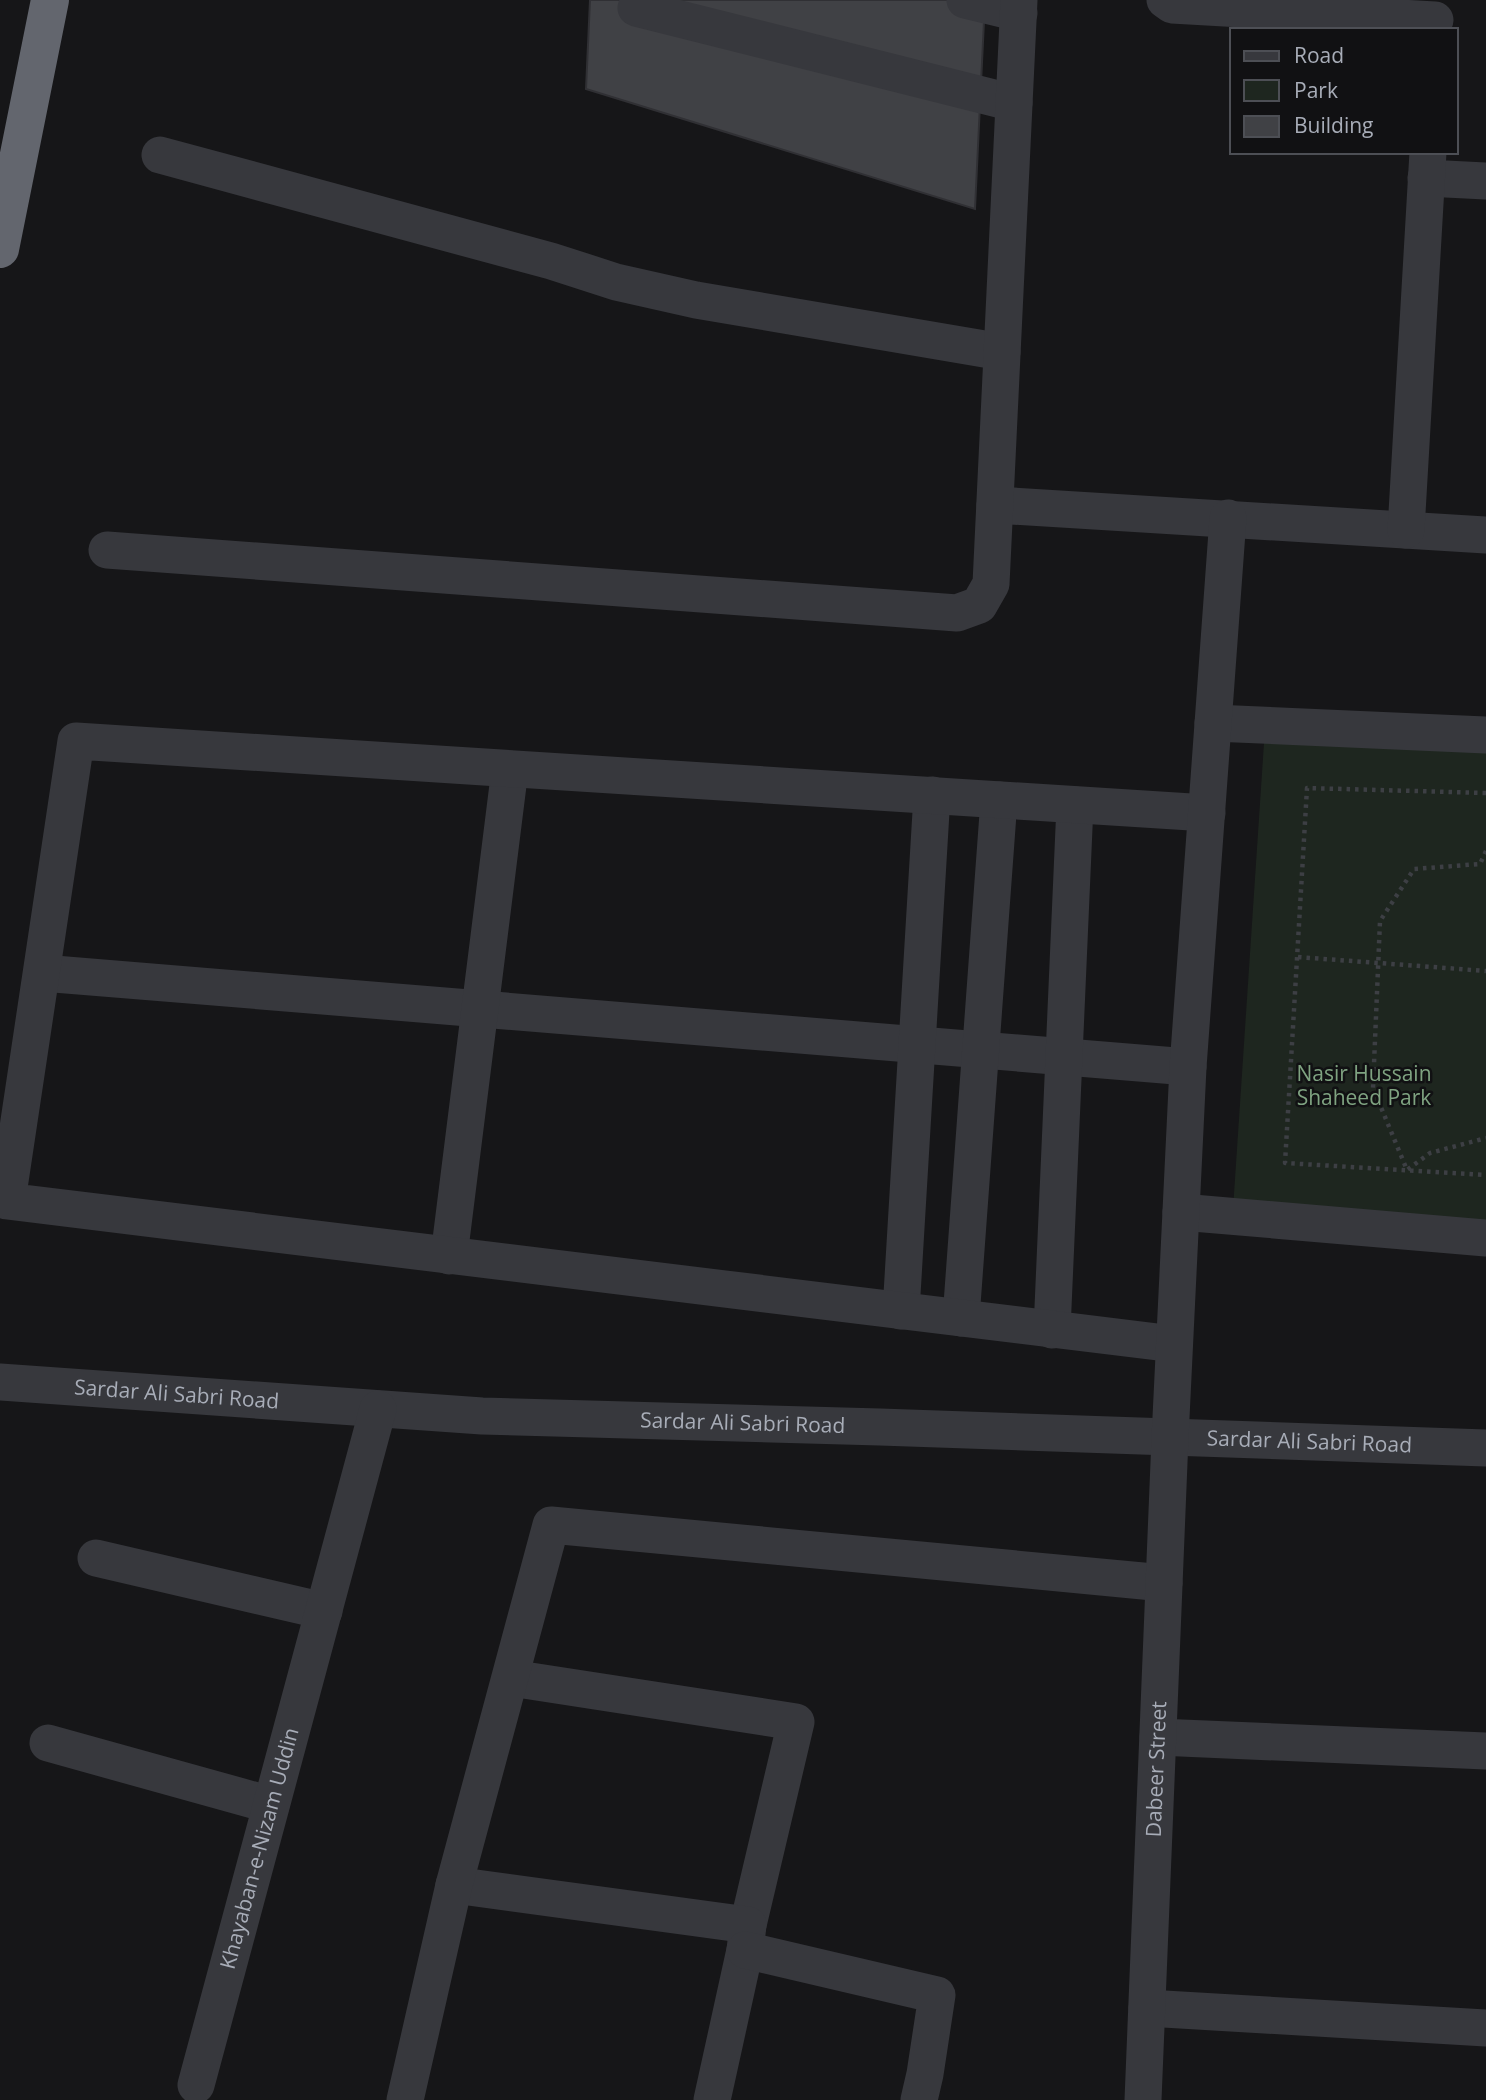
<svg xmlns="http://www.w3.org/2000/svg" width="1486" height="2100" font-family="'Open Sans',sans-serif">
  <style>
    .green { fill: #1e261f }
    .building { fill: #404145; stroke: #303034; stroke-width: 2 }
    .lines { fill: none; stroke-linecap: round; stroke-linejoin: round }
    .path { stroke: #3d3f44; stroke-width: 4.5; stroke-dasharray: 3.5 5; stroke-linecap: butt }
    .minor { stroke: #37383d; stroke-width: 37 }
    .highway { stroke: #63666e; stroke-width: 38 }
    .labels { text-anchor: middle; stroke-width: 5; stroke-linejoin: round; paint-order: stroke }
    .park-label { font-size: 21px; fill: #7fa381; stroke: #111113 }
    .street-label { font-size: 21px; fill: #a8adb8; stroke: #111113 }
  </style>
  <rect width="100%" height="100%" fill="#161618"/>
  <!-- green -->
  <path class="green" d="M1265 728 1486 735V1221L1233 1209Z"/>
  <!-- building -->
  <path class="building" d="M590 0H985L975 209 586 89Z"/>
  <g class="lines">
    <!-- path -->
    <path class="path" d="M1486 793 1307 788 1285 1163 1486 1175
      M1486 851 1480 864 1414 869 1380 921 1373 1088 1407 1170 1430 1153 1486 1138
      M1298 957 1486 971"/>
    <!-- minor -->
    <g class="minor">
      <path d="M965 0 1019 13"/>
      <path d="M1165 0 1172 5 1435 20"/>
      <path d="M636 8 1014 103"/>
      <path d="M160 155 551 261 616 282 696 300 1002 352"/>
      <path d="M1426 178 1486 181"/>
      <path d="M995 505 1486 535"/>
      <path d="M1406 530 1428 152"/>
      <path d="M107 550 957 613 979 605 991 584 1019 0"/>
      <path d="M1213 723 1486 735"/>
      <path d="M42 973 1188 1067"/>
      <path d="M1181 1212 1486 1238"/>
      <path d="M449 1256 510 769"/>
      <path d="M901 1311 932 795"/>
      <path d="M961 1318 999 800"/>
      <path d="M1052 1330 1075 805"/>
      <path d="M1174 1344 7 1201 76 741 1207 813"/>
      <path id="s1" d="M0 1382 482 1416 880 1427 1486 1448"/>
      <path d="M96 1558 324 1611"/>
      <path d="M511 1678 796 1722 748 1925 745 1950 712 2100"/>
      <path d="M1158 1737 1486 1751"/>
      <path d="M48 1743 271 1805"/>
      <path d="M454 1885 748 1925"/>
      <path d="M745 1950 937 1995 925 2074 919 2100"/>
      <path d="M1147 2008 1486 2028"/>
      <path id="s2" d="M196 2085 378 1409"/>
      <path d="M405 2100 454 1885 551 1525 1164 1583"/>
      <path id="s3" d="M1143 2100 1170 1438 1188 1067 1228 518"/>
    </g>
    <!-- highway -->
    <path class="highway" d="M0 249 50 0"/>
  </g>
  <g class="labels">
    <!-- park labels -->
    <g class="park-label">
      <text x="1364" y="1081">Nasir Hussain<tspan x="1364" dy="24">Shaheed Park</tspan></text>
    </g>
    <!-- street labels -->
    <g class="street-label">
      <text dy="7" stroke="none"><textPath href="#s1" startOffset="177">Sardar Ali Sabri Road</textPath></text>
      <text dy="7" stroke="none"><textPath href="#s1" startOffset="744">Sardar Ali Sabri Road</textPath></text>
      <text dy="7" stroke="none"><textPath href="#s1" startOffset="1311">Sardar Ali Sabri Road</textPath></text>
      <text dy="7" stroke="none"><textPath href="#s3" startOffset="331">Dabeer Street</textPath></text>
      <text dy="7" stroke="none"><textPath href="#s2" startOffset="245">Khayaban-e-Nizam Uddin</textPath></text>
    </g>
  </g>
  <!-- legend -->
  <rect x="1230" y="28" width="228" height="126" fill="#111113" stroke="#4d4f55" stroke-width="2"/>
  <rect x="1244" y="51" width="35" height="10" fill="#37383d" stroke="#4d4f55" stroke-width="2"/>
  <text x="1294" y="63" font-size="21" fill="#a8adb8">Road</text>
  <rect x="1244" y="80" width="35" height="21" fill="#1e261f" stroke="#4d4f55" stroke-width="2"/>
  <text x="1294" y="98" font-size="21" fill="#a8adb8">Park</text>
  <rect x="1244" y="116" width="35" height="21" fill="#404145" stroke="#4d4f55" stroke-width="2"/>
  <text x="1294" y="133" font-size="21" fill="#a8adb8">Building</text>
</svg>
